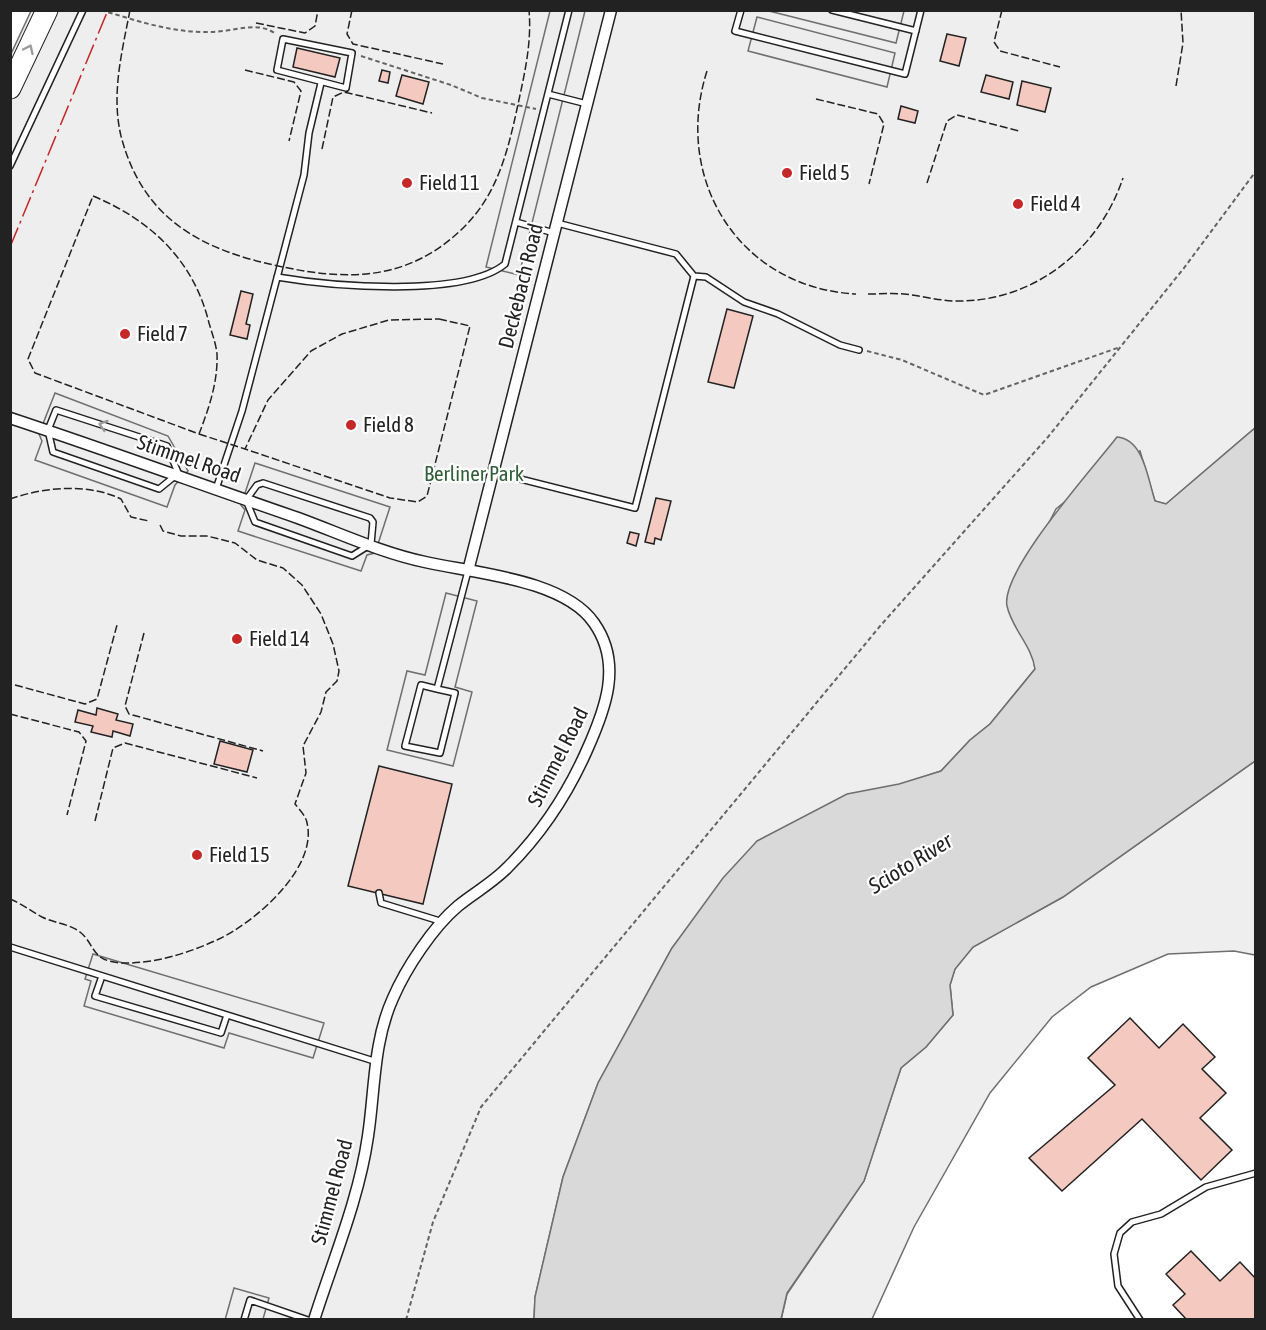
<svg xmlns="http://www.w3.org/2000/svg" width="1266" height="1330" font-family="'Asap Condensed',sans-serif">
  <style>
    .green { fill: #eee; stroke: #6f6f6f; stroke-width: 1.5 }
    .parking { fill: #ededed; stroke: #6f6f6f; stroke-width: 1.5 }
    .water { fill: #d9d9d9; stroke: #6f6f6f; stroke-width: 1.5 }
    .building { fill: #f3c9c0; stroke: #222; stroke-width: 1.5 }
    .lines { fill: none; stroke-linecap: round; stroke-linejoin: round }
    .lane-casing { stroke: #222; stroke-width: 8 }
    .street-casing { stroke: #222; stroke-width: 13 }
    .highway-casing { stroke: #222; stroke-width: 23 }
    .path { stroke: #646464; stroke-width: 2; stroke-dasharray: 4.5 3; stroke-linecap: butt }
    .lane { stroke: #fff; stroke-width: 5 }
    .street { stroke: #fff; stroke-width: 10 }
    .highway { stroke: #fff; stroke-width: 21 }
    .fence { stroke: #222; stroke-width: 1.5; stroke-dasharray: 8 3; stroke-linecap: butt }
    .power { stroke: #c62828; stroke-width: 1.5; stroke-dasharray: 21 4.5 3 4.5; stroke-linecap: butt }
    .oneway { stroke: #9c9c9c }
    .poi-dot { fill: #c62828; stroke: #fff; stroke-width: 2 }
    .labels { text-anchor: middle; stroke-width: 4.5; stroke-linejoin: round; paint-order: stroke }
    .poi-label { font-size: 21px; fill: #222; stroke: #fff; text-anchor: start }
    .street-label { font-size: 21px; fill: #222; stroke: #fff }
    .park-label { font-size: 21px; fill: #2f5e38; stroke: #fff }
    .water-label { font-size: 22px; font-style: italic; fill: #222; stroke: #fff }
  </style>
  <rect width="100%" height="100%" fill="#fff"/>
  <!-- green -->
  <path class="green" d="M31 11H1255V428L1166 504 1155 501 1140 451 1074 494 1056 509 1007 604 1033 657 1035 669 990 724 970 740 941 771 801 819 757 841 672 948 598 1083 563 1177 535 1297 534 1319 11 1320 10 56Z
    M1255 761V955L1234 951 1168 954 1091 987 1052 1017 990 1093 914 1227 872 1319 781 1320 787 1294 864 1181 901 1068 926 1047 953 1015 950 985 955 969 973 947 1063 897Z"/>
  <!-- parking -->
  <path class="parking" d="M550 11H585L519 275 486 267Z
    M769 11H904L896 43Z
    M757 17 895 53 887 87 748 51Z
    M55 393 168 436 188 471 175 485 167 507 35 460 42 441 39 434Z
    M255 463 390 507 375 553 367 555 361 571 238 531 245 510 241 505Z
    M446 593 477 601 455 687 472 692 453 766 387 750 407 671 425 675Z
    M93 954 324 1023 313 1058 229 1033 224 1048 84 1006 91 981 85 979Z
    M234 1288 269 1298 263 1319 225 1320Z"/>
  <!-- water -->
  <path class="water" d="M1255 428V761L1063 897 973 947 955 969 950 985 953 1015 926 1047 901 1068 864 1181 787 1293 781 1319H534L535 1297 563 1177 598 1083 672 948 723 878 757 841 847 794 899 784 941 771 970 740 990 724 1035 669C1032 646 1012 629 1007 606 1000 571 1094 467 1117 437 1144 439 1148 480 1155 501L1166 504Z"/>
  <!-- building -->
  <path class="building" d="M947 34 966 38 959 66 940 61Z
    M297 48 340 58 335 77 293 67Z
    M382 70 390 72 388 83 379 81Z
    M402 75 429 82 423 104 396 96Z
    M986 75 1013 82 1009 99 981 92Z
    M1022 81 1051 88 1045 112 1017 105Z
    M901 106 918 111 915 123 898 119Z
    M241 291 253 294 246 324 250 325 247 339 230 335Z
    M727 309 753 316 734 388 708 382Z
    M656 498 671 501 661 540 655 538 654 544 645 542Z
    M630 532 639 534 636 546 627 543Z
    M97 708 118 714 116 720 133 724 130 736 113 731 112 737 91 732 93 726 75 722 78 710 96 715Z
    M220 741 253 750 247 772 214 764Z
    M379 766 452 784 423 904 348 886Z
    M1130 1018 1159 1048 1183 1024 1215 1057 1202 1069 1226 1093 1200 1118 1232 1150 1201 1180 1142 1119 1062 1191 1029 1158 1115 1085 1088 1058Z
    M1191 1251 1220 1281 1240 1262 1256 1279V1320H1187L1173 1305 1185 1294 1166 1274Z"/>
  <g class="lines">
    <!-- lane casing -->
    <g class="lane-casing">
      <path id="lane" d="M741 10 735 31 905 74 921 10
        M832 10 916 31
        M283 39 352 53 346 88 277 70Z
        M548 94 587 104
        M10 166 83 10
        M516 222 554 233
        M694 276 706 277 744 302 778 314 840 345 859 350
        M277 277C330 286 464 298 505 264L569 10
        M493 472 635 508 694 276 676 254 557 223
        M175 476 159 489 53 452 48 430 56 410 167 446 179 475
        M263 483 370 518 373 522 371 544 352 556 255 522 246 500 257 485Z
        M216 489 242 411 304 175 309 133 321 83
        M437 689 455 693 440 753 405 746 421 685 437 689 468 571
        M379 893 381 903 443 922
        M10 947 374 1061
        M102 976 95 996 221 1033 227 1015
        M244 1320 250 1300 308 1320
        M1140 1320 1118 1286 1114 1254 1120 1233 1132 1222 1161 1214 1206 1187 1256 1173"/>
    </g>
    <!-- street casing -->
    <g class="street-casing">
      <path id="street" d="M10 418C107 450 202 485 298 518 339 533 382 553 425 562 473 573 564 579 594 623 623 664 605 710 587 750 568 793 541 834 508 867 494 882 474 893 458 906 433 927 406 968 393 998 373 1042 375 1090 368 1136 359 1199 333 1260 314 1320
        M468 571 611 10"/>
    </g>
    <!-- highway casing -->
    <g class="highway-casing">
      <path id="highway" d="M10 88 47 10"/>
    </g>
    <!-- path -->
    <path class="path" d="M101 10C141 22 181 36 223 31 242 29 259 22 276 34
      M361 56 451 85 482 98 536 109
      M867 351 902 360 984 395 1120 347
      M406 1320 433 1222 481 1107 881 625 1048 437 1184 268 1256 171"/>
    <!-- lane -->
    <use href="#lane" class="lane"/>
    <!-- street -->
    <use href="#street" class="street"/>
    <!-- highway -->
    <use href="#highway" class="highway"/>
    <!-- fence -->
    <path class="fence" d="M130 10C122 52 111 94 121 136 143 221 204 251 283 267 350 281 408 280 461 230 496 197 507 155 517 109 524 76 532 44 529 10
      M352 10 347 34 353 44 443 64
      M1002 10 994 42 1000 51 1060 67
      M256 23 305 33 315 26 318 10
      M245 70 294 82 301 91 289 141
      M707 71C672 180 740 288 856 294
      M1176 86 1183 43 1181 10
      M816 99 878 114 884 124 869 184
      M322 149 333 97 344 92 432 113
      M927 183 947 121 957 115 1019 131
      M93 196C151 220 194 261 209 323 212 333 216 344 217 354 218 382 209 408 199 434L35 373 28 359Z
      M868 294C880 294 892 293 904 294 924 296 943 302 963 301 1038 299 1100 247 1123 178
      M439 319 470 326 427 496 418 502 390 498 245 449 268 400 311 351 342 334 389 320Z
      M199 434 245 449
      M10 499C44 487 88 483 121 499L131 517 149 521
      M144 633 125 706 129 714 263 751
      M15 685 85 704 97 699 117 625
      M10 714 79 732 86 741 67 815
      M95 821 113 748 125 743 257 778
      M10 899C22 904 31 911 42 917 54 923 70 924 80 932 96 945 90 961 122 963 154 964 189 953 219 939 255 922 318 868 307 823 306 816 299 809 295 804L306 773 303 746 321 712 326 692 337 681 339 671 333 644 321 614 302 585 283 568 257 560 235 543 207 536H181L163 531 160 525"/>
    <!-- power -->
    <path class="power" d="M10 247 108 10"/>
  </g>
  <!-- one-way arrows -->
  <defs><path id="oneway-chevron" d="M-2-3.5L2.5 0L-2 3.5" fill="none" stroke-width="1.6" stroke-linecap="round" stroke-linejoin="round" transform="scale(1.5)"/></defs>
  <g class="oneway">
    <use href="#oneway-chevron" transform="translate(29 49) rotate(-65)"/>
    <use href="#oneway-chevron" transform="translate(103 425) rotate(-162)"/>
  </g>
  <!-- markers -->
  <g class="poi-dot">
    <circle cx="787" cy="173" r="6"/>
    <circle cx="407" cy="183" r="6"/>
    <circle cx="1018" cy="204" r="6"/>
    <circle cx="125" cy="334" r="6"/>
    <circle cx="351" cy="425" r="6"/>
    <circle cx="237" cy="639" r="6"/>
    <circle cx="197" cy="855" r="6"/>
  </g>
  <g class="labels">
    <!-- poi labels -->
    <g class="poi-label">
      <text x="799" y="180">Field 5</text>
      <text x="419" y="190">Field 11</text>
      <text x="1030" y="211">Field 4</text>
      <text x="137" y="341">Field 7</text>
      <text x="363" y="432">Field 8</text>
      <text x="249" y="646">Field 14</text>
      <text x="209" y="862">Field 15</text>
    </g>
    <!-- street labels -->
    <g class="street-label">
      <text transform="translate(521 286) rotate(-76)" y="7">Deckebach Road</text>
      <text transform="translate(189 459) rotate(19)" y="7">Stimmel Road</text>
      <text transform="translate(558 757) rotate(-63)" y="7">Stimmel Road</text>
      <text transform="translate(332 1192) rotate(-75)" y="7">Stimmel Road</text>
    </g>
    <!-- park labels -->
    <g class="park-label">
      <text x="474" y="481">Berliner Park</text>
    </g>
    <!-- water labels -->
    <g class="water-label">
      <text transform="translate(910 863) rotate(-32)" y="8">Scioto River</text>
    </g>
  </g>
  <!-- border -->
  <rect width="1266" height="1330" fill="none" stroke="#222222" stroke-width="24"/>
</svg>
